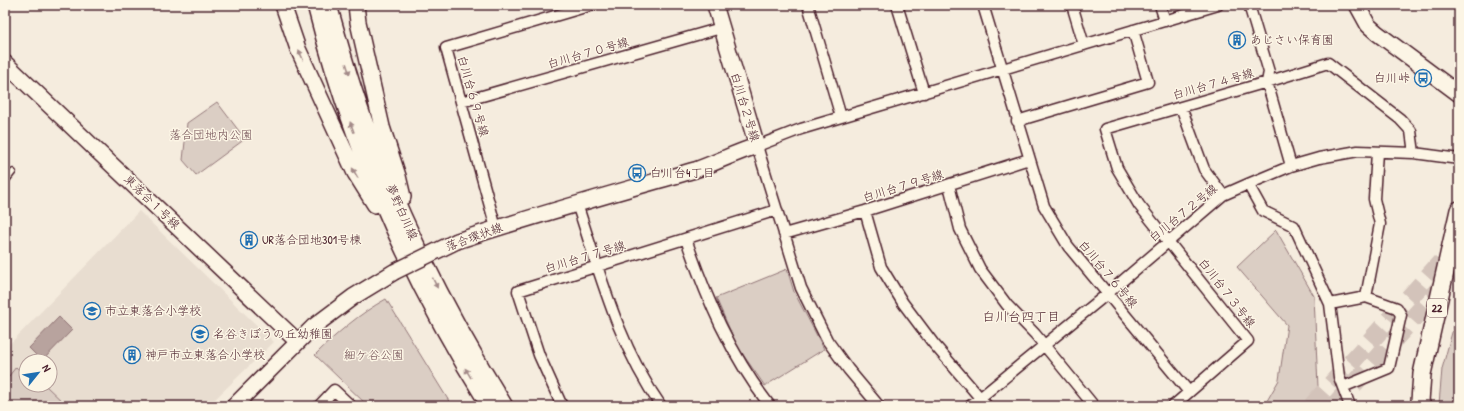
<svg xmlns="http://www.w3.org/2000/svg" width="1464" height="411" font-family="'Patrick Hand','Klee One',sans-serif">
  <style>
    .built { fill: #e8ddd0; fill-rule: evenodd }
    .green { fill: #dbcec4; stroke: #927678 }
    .water { fill: #b8a39e; stroke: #8c6e70 }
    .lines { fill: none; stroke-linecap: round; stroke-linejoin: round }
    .highway-tunnel { stroke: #d3c3ba; stroke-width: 19; stroke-dasharray: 19 10; stroke-linecap: butt }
    .lane-casing { stroke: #4a1f2b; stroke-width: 8 }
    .street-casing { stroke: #4a1f2b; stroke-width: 13 }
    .secondary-casing { stroke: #4a1f2b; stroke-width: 18 }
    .primary-casing { stroke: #4a1f2b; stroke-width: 20 }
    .lane { stroke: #fcf5e5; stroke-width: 5 }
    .street { stroke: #fcf5e5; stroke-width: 10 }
    .secondary { stroke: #fcf5e5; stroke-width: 15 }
    .primary { stroke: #fcf5e5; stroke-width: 17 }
    .secondary-bridge-casing { stroke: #4a1f2b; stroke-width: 18; stroke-linecap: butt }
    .secondary-bridge { stroke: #fcf5e5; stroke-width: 15 }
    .oneway { fill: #a38a88 }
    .labels { text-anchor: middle; stroke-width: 3; stroke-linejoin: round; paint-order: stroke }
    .shield { fill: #fcf5e5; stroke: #7f5f63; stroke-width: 1 }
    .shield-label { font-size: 11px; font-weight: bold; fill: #4a1f2b }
    .poi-label { font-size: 12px; fill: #4a1f2b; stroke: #fcf5e5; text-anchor: start }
    .street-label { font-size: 12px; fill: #4a1f2b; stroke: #fcf5e5 }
    .park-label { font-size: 12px; fill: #6e4b51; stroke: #fcf5e5 }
    .neighbourhood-label { font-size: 13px; fill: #4a1f2b; stroke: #fcf5e5 }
  </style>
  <rect width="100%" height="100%" fill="#f5ecde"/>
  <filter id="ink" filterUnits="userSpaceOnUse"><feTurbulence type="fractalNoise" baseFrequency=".025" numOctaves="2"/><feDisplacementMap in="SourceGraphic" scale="8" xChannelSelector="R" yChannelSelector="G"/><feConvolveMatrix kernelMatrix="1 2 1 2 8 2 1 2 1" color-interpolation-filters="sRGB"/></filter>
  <g filter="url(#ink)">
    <!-- built -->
    <path class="built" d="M139 211 274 342 208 406H5V349ZM26 361H50V385H26Z"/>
    <!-- green -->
    <path class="green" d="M217 102 245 139 196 175 183 160 187 123Z
      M1276 230 1314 296 1318 387 1326 406H1264L1279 380 1287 325 1237 267Z
      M787 269 794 292 824 349 765 386 737 346 716 298Z
      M386 299 452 406H368L315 355C337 333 359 314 386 299Z
      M1459 307V406H1440L1439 404 1442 369Z
      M16 367 26 376V385H45L67 406H5V381Z"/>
    <!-- water -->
    <path class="water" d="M59 317 72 330 42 361 29 348Z"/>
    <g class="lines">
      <!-- highway-tunnel -->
      <path class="highway-tunnel" d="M1312 406 1454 248
        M1334 406 1459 267"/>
      <!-- lane casing -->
      <g class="lane-casing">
        <path id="lane" d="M5 182 13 172"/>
      </g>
      <!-- street casing -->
      <g class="street-casing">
        <path id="street" d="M808 5 841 117
          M897 5 924 93
          M983 5 1044 206 1068 246 1189 392
          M1072 5 1084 45
          M1160 5 1165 21
          M1249 5 1269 72 1267 82 1291 166
          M461 102 721 28
          M1181 107 1204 169 1223 195
          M1017 121 1148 82 1133 30
          M1248 184 1263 211 1294 226 1330 304 1339 377 1350 406
          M949 185 960 229 980 269 1007 305 1035 334 1094 406
          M577 204C600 273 618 345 661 406
          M865 211 881 267 903 303 933 343 987 406
          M496 228 446 48 592 5
          M784 234 865 211 1029 159
          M686 239C707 300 730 354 770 406
          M1366 297 1380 224 1374 199 1377 152
          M1330 304 1366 297 1397 308 1401 315 1389 368 1343 387
          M319 406 334 390 351 406
          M562 406 539 355 518 291 777 210
          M879 406 848 369 827 340 801 288 757 146 801 129 1218 5
          M970 406 1107 294 1223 195 1248 184 1291 166 1319 158 1358 151 1414 153 1459 159
          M1173 406 1248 341 1139 205 1117 168 1105 129 1267 82 1328 63 1400 119 1411 131 1414 153"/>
      </g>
      <!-- secondary casing -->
      <g class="secondary-casing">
        <path id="secondary" d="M283 5 298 49 355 173 375 205
          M315 5C351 147 411 282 489 406
          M329 5C344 59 360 114 382 166 416 250 457 329 505 406
          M356 5 358 22 382 127 398 176 403 197
          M1357 5 1368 25 1377 33 1459 94
          M5 63 298 342
          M457 241C535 215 615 193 695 170 716 163 736 152 757 146L715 5
          M234 406 313 327 353 297 394 272"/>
      </g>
      <!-- primary casing -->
      <g class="primary-casing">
        <path id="primary" d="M1422 406 1420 401 1422 374 1459 210"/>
      </g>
      <!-- lane -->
      <use href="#lane" class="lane"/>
      <!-- street -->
      <use href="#street" class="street"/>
      <!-- secondary -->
      <use href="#secondary" class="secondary"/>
      <!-- primary -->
      <use href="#primary" class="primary"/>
      <!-- secondary-bridge casing -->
      <g class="secondary-bridge-casing">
        <path id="secondary-bridge" d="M394 272 457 241"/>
      </g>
      <!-- secondary-bridge -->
      <use href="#secondary-bridge" class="secondary-bridge"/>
    </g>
    <!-- one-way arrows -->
    <defs><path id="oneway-solid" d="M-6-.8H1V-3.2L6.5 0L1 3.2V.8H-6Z"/></defs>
    <g class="oneway">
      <use href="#oneway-solid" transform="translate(301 55) rotate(-114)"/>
      <use href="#oneway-solid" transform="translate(348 69) rotate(72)"/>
      <use href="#oneway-solid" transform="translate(352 127) rotate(-110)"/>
      <use href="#oneway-solid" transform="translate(355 173) rotate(-119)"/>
      <use href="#oneway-solid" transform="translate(435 283) rotate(64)"/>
      <use href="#oneway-solid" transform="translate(468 373) rotate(-121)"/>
    </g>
  </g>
  <!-- icons -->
  <defs>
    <g id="building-ring" transform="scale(0.9)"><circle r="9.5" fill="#fcf5e5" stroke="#1f6fb2" stroke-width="1.5"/><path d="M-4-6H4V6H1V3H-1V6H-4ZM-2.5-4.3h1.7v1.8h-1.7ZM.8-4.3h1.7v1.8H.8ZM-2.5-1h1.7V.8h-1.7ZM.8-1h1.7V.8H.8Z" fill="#1f6fb2"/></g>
    <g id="bus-ring" transform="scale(0.9)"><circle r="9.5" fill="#fcf5e5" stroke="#1f6fb2" stroke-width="1.5"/><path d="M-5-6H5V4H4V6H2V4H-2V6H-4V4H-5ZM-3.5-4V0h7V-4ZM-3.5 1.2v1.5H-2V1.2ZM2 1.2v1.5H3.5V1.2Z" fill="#1f6fb2"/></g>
    <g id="school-ring" transform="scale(0.9)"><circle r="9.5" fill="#fcf5e5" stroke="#1f6fb2" stroke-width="1.5"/><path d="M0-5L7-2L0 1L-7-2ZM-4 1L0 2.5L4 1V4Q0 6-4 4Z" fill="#1f6fb2"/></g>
  </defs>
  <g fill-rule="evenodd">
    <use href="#building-ring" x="1237" y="40"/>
    <use href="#bus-ring" x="1423" y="78"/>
    <use href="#bus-ring" x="637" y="173"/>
    <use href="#building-ring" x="249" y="240"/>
    <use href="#school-ring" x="92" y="311"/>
    <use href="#school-ring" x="200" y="334"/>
    <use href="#building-ring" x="132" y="355"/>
  </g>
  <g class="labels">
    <!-- shield labels -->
    <rect class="shield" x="1427" y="299" width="20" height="18" rx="3"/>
    <g class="shield-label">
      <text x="1437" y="312">22</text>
    </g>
    <!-- poi labels -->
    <g class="poi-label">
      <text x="1250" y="44">あじさい保育園</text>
      <text x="1410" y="82" text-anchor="end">白川峠</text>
      <text x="650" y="177">白川台4丁目</text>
      <text x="262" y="244">UR落合団地301号棟</text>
      <text x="105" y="315">市立東落合小学校</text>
      <text x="213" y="338">名谷きぼうの丘幼稚園</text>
      <text x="145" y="359">神戸市立東落合小学校</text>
    </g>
    <!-- street labels -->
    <g class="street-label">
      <text transform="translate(588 53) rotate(-16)" y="4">白川台７０号線</text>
      <text transform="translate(1213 84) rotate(-16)" y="4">白川台７４号線</text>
      <text transform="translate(473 96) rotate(74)" y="4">白川台６９号線</text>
      <text transform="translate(745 107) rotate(73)" y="4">白川台２号線</text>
      <text transform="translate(903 186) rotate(-17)" y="4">白川台７９号線</text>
      <text transform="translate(152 202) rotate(44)" y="4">東落合１号線</text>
      <text transform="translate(402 212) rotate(66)" y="4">夢野白川線</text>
      <text transform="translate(1183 213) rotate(-39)" y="4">白川台７２号線</text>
      <text transform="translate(474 237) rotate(-20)" y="4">落合環状線</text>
      <text transform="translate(585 257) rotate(-17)" y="4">白川台７７号線</text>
      <text transform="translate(1108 274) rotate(50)" y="4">白川台７６号線</text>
      <text transform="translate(1227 293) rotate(52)" y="4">白川台７３号線</text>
    </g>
    <!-- park labels -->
    <g class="park-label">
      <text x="211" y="139">落合団地内公園</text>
      <text x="374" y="359">細ケ谷公園</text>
    </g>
    <!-- neighbourhood labels -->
    <g class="neighbourhood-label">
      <text x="1021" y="321">白川台四丁目</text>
    </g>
  </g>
  <!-- margin -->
  <rect width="1464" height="411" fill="none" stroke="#fcf5e5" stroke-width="20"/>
  <rect x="10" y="10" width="1444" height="391" fill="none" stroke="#4a1f2b" stroke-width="1.5" filter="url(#ink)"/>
  <!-- north arrow -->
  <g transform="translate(38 373) rotate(60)"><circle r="19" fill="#fcf5e5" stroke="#b59f9b"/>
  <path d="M0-3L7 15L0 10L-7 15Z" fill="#1f6fb2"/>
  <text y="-6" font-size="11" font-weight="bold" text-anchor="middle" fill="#4a1f2b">N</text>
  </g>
</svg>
